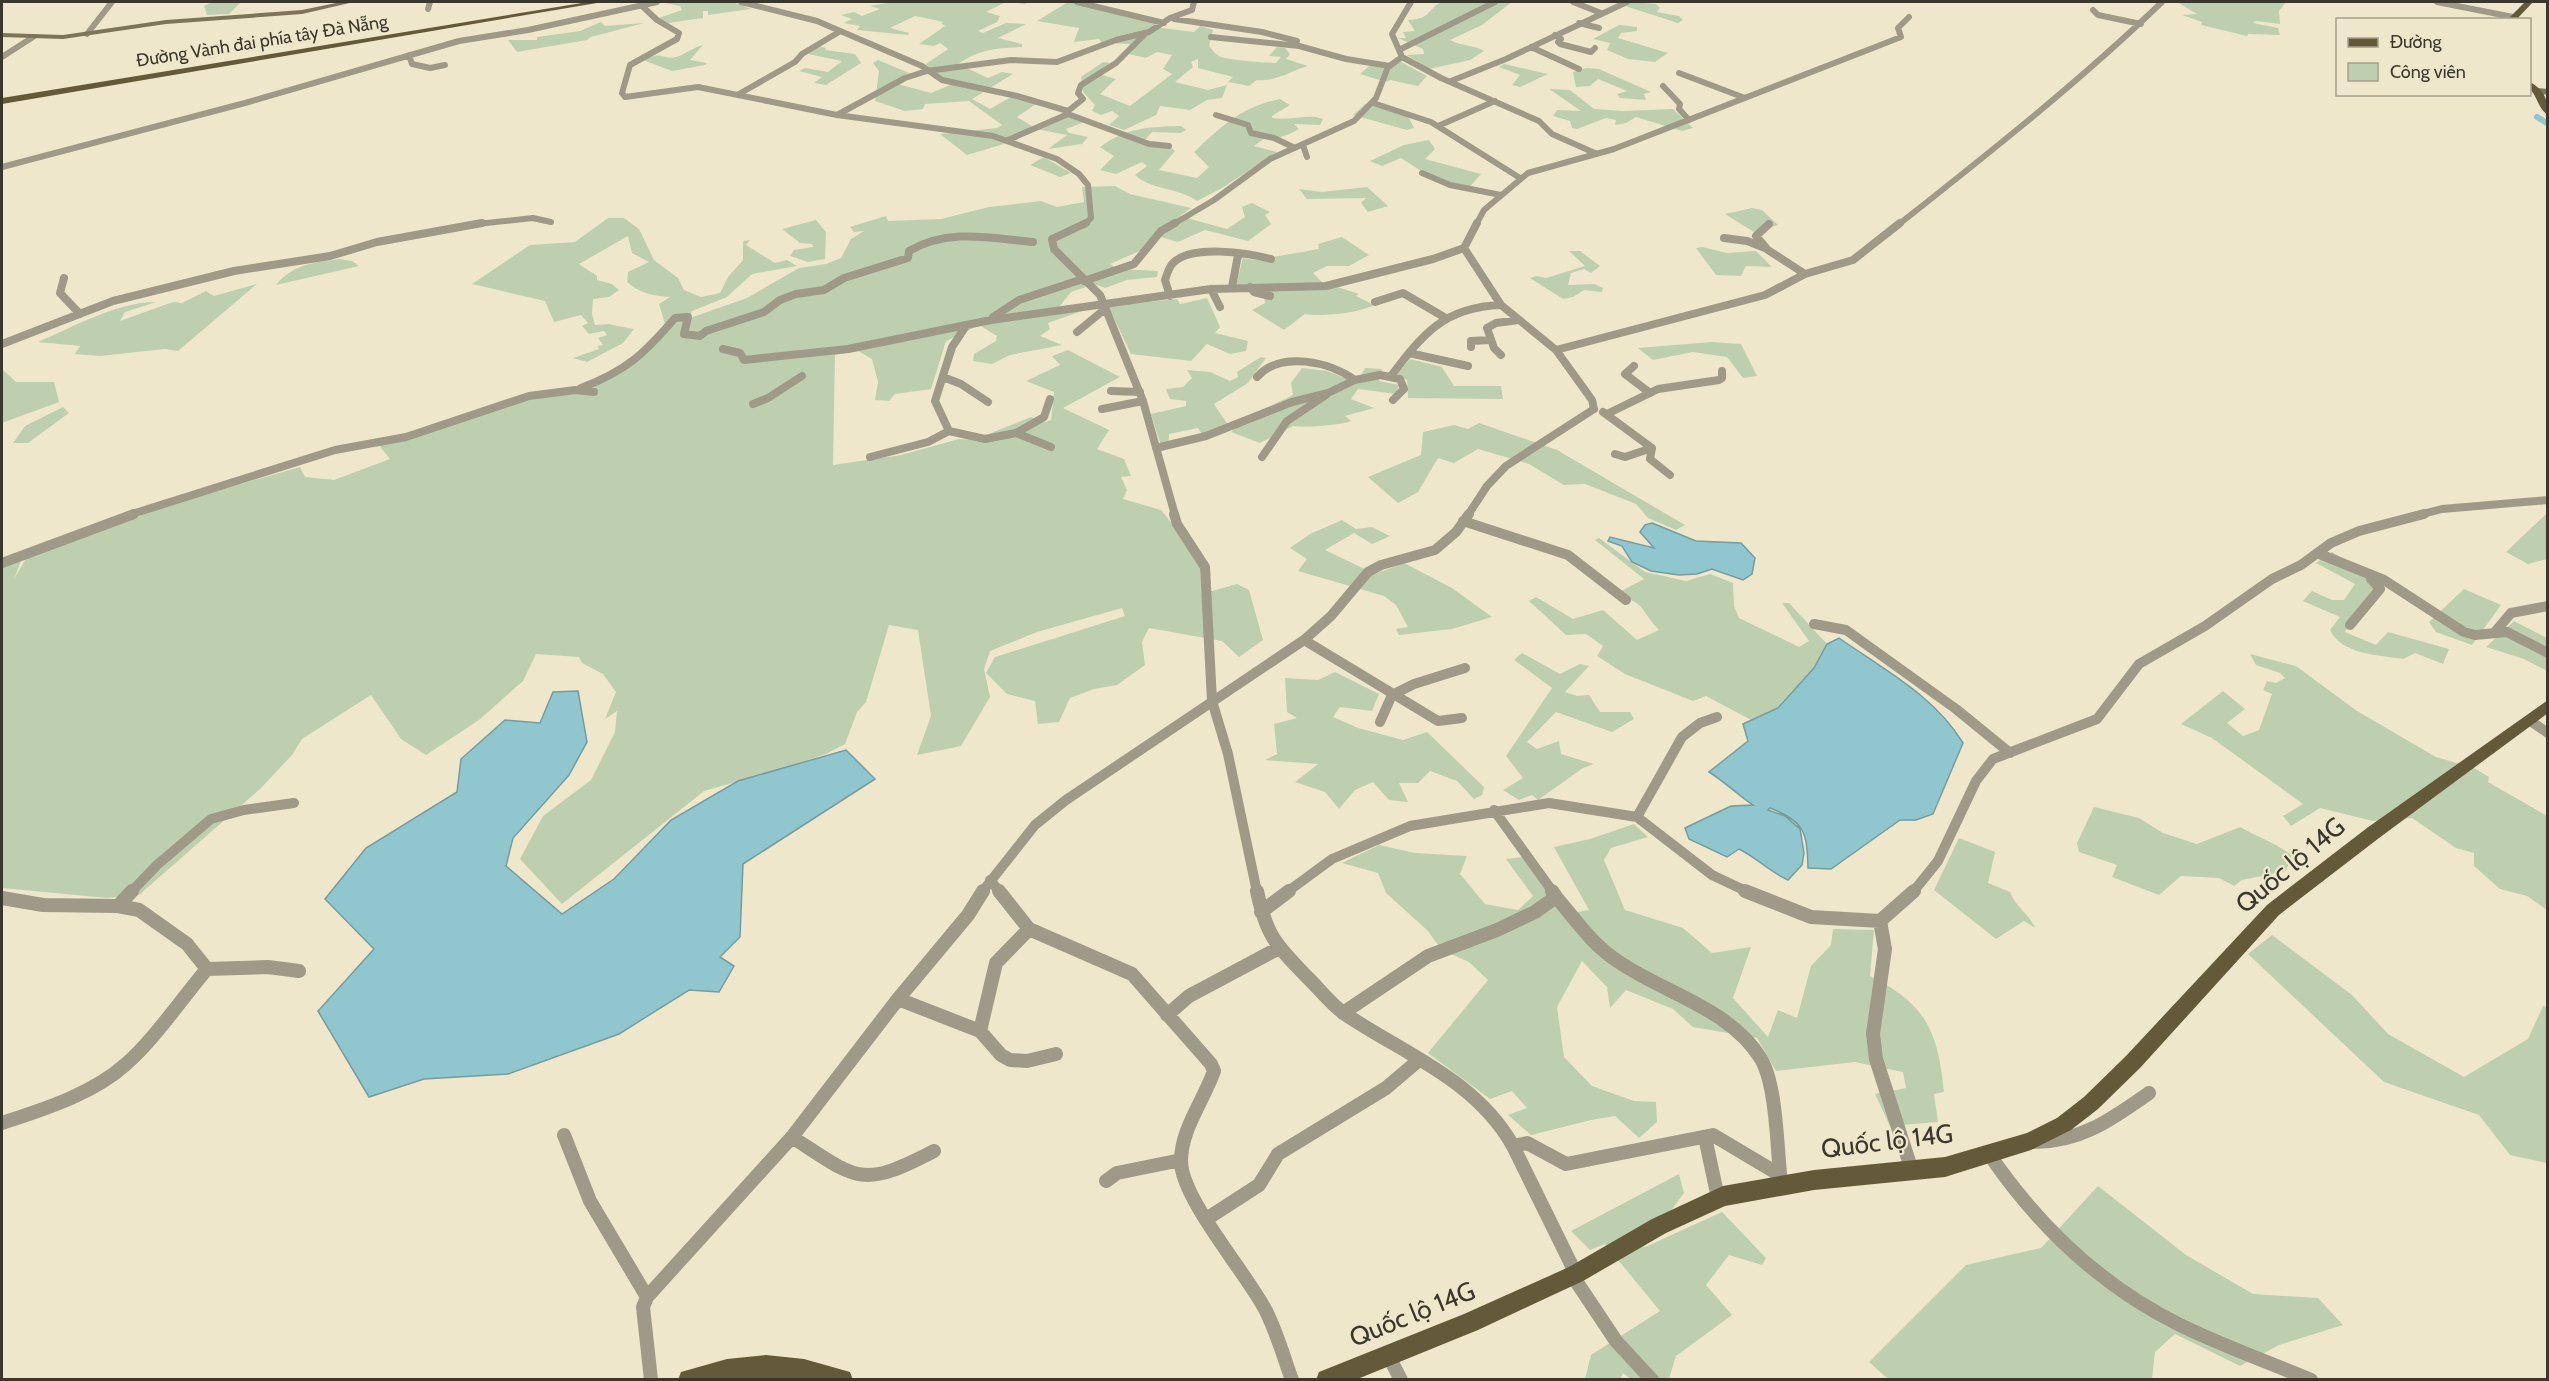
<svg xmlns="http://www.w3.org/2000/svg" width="2549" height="1381" font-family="Cabin,sans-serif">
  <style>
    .green { fill: #becfb0 }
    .water { fill: #90c7cf; stroke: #769c9e; stroke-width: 1.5 }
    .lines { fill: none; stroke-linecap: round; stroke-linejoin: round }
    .canal { stroke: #90c7cf; stroke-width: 6 }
    .street-far3 { stroke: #9f9988; stroke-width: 6 }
    .street-far2 { stroke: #9f9988; stroke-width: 8 }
    .street-far1 { stroke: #9f9988; stroke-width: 10 }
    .street { stroke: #9f9988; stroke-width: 14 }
    .secondary { fill: #7d745a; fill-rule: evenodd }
    .primary { fill: #645a3a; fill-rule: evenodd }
    .labels { text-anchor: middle; stroke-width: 4.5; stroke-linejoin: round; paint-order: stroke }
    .far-street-label { font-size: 18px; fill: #3a372d; stroke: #efe7cb }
    .near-street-label { font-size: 26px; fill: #3a372d; stroke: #efe7cb }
  </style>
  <rect width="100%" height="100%" fill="#efe7cb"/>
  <!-- green -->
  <path class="green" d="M212 2H241L229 14 207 15 204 6Z
    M660 2H733L751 9 708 15V11H703V18L661 24 653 20 682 10 680 6Z
    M893 2H1028L1025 4 1006 2 986 12 1000 16 997 22 978 31 983 33 1006 23 1026 24 998 38 1022 44V47C996 48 980 49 958 64L988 78 1002 72 1013 74 972 99 990 109 1011 97 1036 104 1017 117 1032 126 1017 140 967 155 940 134 997 128 1002 125 969 101 925 104 923 109 905 111 875 101 879 71 873 63 878 60 909 73 895 80 898 84 931 93 955 83 934 73 926 64 948 49 940 43 934 46 919 44 945 26 941 23 944 22 915 16 890 28 909 33 908 35 857 30 860 26 844 23 852 19 841 15 854 12 862 16 880 9 870 6Z
    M1068 2H1080L1161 20 1154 27 1194 32 1200 26 1213 30 1209 46C1212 49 1215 54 1219 56 1225 60 1266 63 1276 63L1281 57 1269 56 1277 47 1285 48 1290 54 1286 59 1308 66C1290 71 1276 82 1257 80L1249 86 1228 82 1233 77 1198 68V59L1191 62 1193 67 1175 82 1208 90 1227 85 1222 98 1207 100 1190 110 1160 106 1156 115 1124 130 1109 125 1119 116 1112 111 1101 115 1092 111 1095 105 1083 92 1081 77 1103 62 1110 63 1096 73 1116 79 1100 94 1130 106 1172 74 1163 69 1172 55 1157 52 1146 58 1124 53 1130 44 1102 43 1099 39 1074 42 1079 28 1037 21Z
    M1441 2H1512L1482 25 1450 40C1460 46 1475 45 1484 51L1470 60 1429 69 1407 55 1424 54 1423 49 1398 38H1406L1403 32 1415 31 1408 20C1431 19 1427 10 1441 2Z
    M1631 2 1656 4 1660 8 1657 12 1679 16 1683 20 1678 23 1625 6Z
    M2177 2H2286L2279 11 2280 24 2256 21 2253 23 2278 28 2280 35 2248 34 2247 36 2201 25 2202 22 2182 15 2197 14Z
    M601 22 605 26 644 23 591 37 587 40 517 52 508 40H537V37L580 31Z
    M1619 25 1637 27V31L1621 33 1618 38 1668 53 1655 62 1628 59 1607 50 1610 43 1593 39Z
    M703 45 690 60 707 63 705 65 672 71 643 60C663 50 662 60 676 57 685 55 693 47 703 45Z
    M818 46 826 48 825 50 855 54 861 63 826 85 814 83 822 77 799 71 805 68 828 72 842 61 808 54Z
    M1401 62 1427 76 1418 86 1390 80 1386 82 1360 74 1369 66 1384 67Z
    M1504 64 1548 74 1520 87 1512 85 1520 75 1499 67Z
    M1586 68 1599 69 1651 92 1644 94 1646 100 1620 98 1617 94 1627 91 1598 79 1590 86 1576 87 1573 72Z
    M1549 89 1570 90 1594 109 1623 111 1673 109 1693 128 1682 131 1636 117 1626 123 1615 125 1616 120 1606 118 1577 129 1572 128 1570 121 1553 116 1557 110 1581 111Z
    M1280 99 1290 105 1272 116V118C1291 121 1310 113 1323 119L1320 125 1294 124 1299 129C1287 135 1279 140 1266 137L1254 146 1277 152 1222 188 1197 201C1178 187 1150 190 1135 175L1147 166 1142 162 1116 174 1100 170 1114 156 1100 147C1127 127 1149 127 1181 126L1186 130 1180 133 1152 132 1145 140 1167 144 1175 151 1159 170 1197 178 1209 167 1194 152C1222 126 1241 107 1280 99Z
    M1365 104 1408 116 1414 128 1407 130 1353 115Z
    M1067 116 1084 122 1066 129 1069 133 1088 137 1082 144 1048 149 1067 135 1036 129Z
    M1429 140 1435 149 1425 159 1481 174 1467 190 1424 173 1401 158 1382 166 1370 161 1404 145Z
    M1044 157 1071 173 1060 177 1030 165Z
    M1115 186 1130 194 1191 208 1180 216 1227 229 1245 217 1242 207 1252 203 1270 212 1265 215 1271 224 1248 241 1205 230 1178 242 1153 235 1142 250 1110 264 1118 269 1158 271 1157 277 1127 280 1105 288 1094 284 1071 292 1059 307 1082 311 1048 323 1050 329 1040 336 1062 345 1010 355 992 364 973 361 974 354 996 341 997 336 979 325 946 341 931 389 895 394 889 401 875 400 878 382 872 359 858 351 835 355 833 465 901 455 959 439 974 440 1031 417 1046 422 1051 420 1054 392 1026 381 1060 365 1052 356 1068 350 1120 377 1063 408 1109 430 1097 449 1124 459 1131 476 1121 477 1127 490 1123 499 1161 510 1200 558 1201 594 1237 584 1249 590 1263 640 1239 657 1222 641 1149 628 1142 642 1145 665 1117 685 1094 689 1070 698 1059 722 1038 724 1035 701 1007 694 986 673 995 657 1125 616 1122 608 1037 632 990 651 984 669 990 697 961 746 917 755 931 716 918 630 889 625 866 702 857 712 845 744 826 754 775 771 704 791 562 904 520 859 543 816 591 780 615 732 617 711 605 719 616 692 603 674 582 663 579 657 536 654 523 681 479 720 426 755 401 739 371 695 302 739 292 755 261 788 139 895 107 898 2 888V567L21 561 14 579 27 557 178 502 300 467 305 477 334 480 390 459 378 444 467 416 565 391 591 388 643 350 665 324 659 304 670 297C653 296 639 293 627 282L628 272 649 262 632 253 628 236 579 264 597 276V280L612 284 619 290 609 297 593 299 592 314 595 325 608 324 634 329 623 343 587 362 573 358 599 349 597 346 603 345 598 338 607 335 604 331 589 334 582 326 588 323 581 315 554 322 545 301 472 284 530 245 575 242 608 218H624L639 229 654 260 678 278 684 290 701 297 720 293 728 277 743 260V241L750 240 746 245 775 263 787 260 797 266 752 274 727 297 692 311 690 318 747 298 799 268 826 264 841 258 851 239 864 231 854 232 850 227 886 216 888 221 941 219 989 207 1041 201 1057 207 1084 202 1082 187Z
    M1367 187 1388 206 1368 212 1361 203 1366 198 1307 199 1299 189 1322 192Z
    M1752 208 1762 210 1778 225 1754 232 1725 214Z
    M816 220 826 232 825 259 808 262 790 256 794 250 813 247 812 244 800 243 782 229Z
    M1342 237 1369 255 1349 266H1327L1313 273 1322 282 1359 294 1356 296 1374 305C1359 313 1322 317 1305 314L1284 330 1252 310 1265 303 1263 290 1236 285 1243 258 1256 260 1319 249 1318 244Z
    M1702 247 1727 253 1756 251 1772 267 1746 266 1741 276 1716 275 1696 248Z
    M1569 251H1580L1600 266 1591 273 1584 269 1571 273 1568 285 1594 284 1603 288 1602 292 1584 290 1573 297 1563 299 1530 278 1537 276 1546 278 1585 266Z
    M339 259 352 261 359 266 276 285C291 265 316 262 339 259Z
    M257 284 178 351 165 349 100 356 75 354 80 346 38 342C74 327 116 302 156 302L125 312 120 321 173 302 182 303 206 291 214 296Z
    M1207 298 1220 327 1215 333 1248 341 1246 351 1230 354 1207 344 1191 361 1131 354 1108 306 1177 299 1180 304Z
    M1712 342 1741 344 1757 376 1743 378 1727 357 1693 352 1653 360 1638 348Z
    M1261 357 1266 358 1248 383 1214 404 1228 425 1202 434 1198 428 1169 434 1168 448 1162 449 1151 414 1186 406V401L1170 399 1166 389 1183 387 1192 378 1187 370 1210 372 1230 381 1238 377 1237 372Z
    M1410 359 1442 367 1454 386H1501L1503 399 1408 398 1407 380 1397 374Z
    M1302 368 1327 371 1357 383 1365 368 1382 369 1379 381 1399 385 1396 394 1358 389 1351 399 1374 408 1345 416 1351 421C1343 425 1302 428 1293 426L1260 443 1231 432 1248 417 1293 395 1291 383Z
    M2 369 16 382H54L59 402 2 423Z
    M63 407 69 413 28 443H13L25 426Z
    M1479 423 1557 450 1685 525 1676 530 1648 518 1636 504 1585 484 1564 485 1529 464 1478 449 1454 463 1438 458 1418 492 1398 503 1368 477 1421 455 1423 432 1454 425 1468 429Z
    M2547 513V559L2528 564 2506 552Z
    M1342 520 1356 529 1372 527 1390 536 1372 544 1354 533 1325 550 1375 574 1404 563 1452 588 1492 617 1452 629 1399 635 1396 629 1408 627 1396 605 1384 596 1298 571 1307 559 1290 548 1310 534Z
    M1599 538 1645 572 1686 581 1710 574 1733 583 1734 606 1739 618 1799 647 1809 641 1782 603H1789L1827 644 1814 668 1778 708 1751 720 1706 696 1693 701 1625 674 1597 656 1603 646 1586 634 1566 635 1529 601 1536 597 1573 619 1603 610 1637 640 1659 630C1638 608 1646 600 1612 596L1644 579 1595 540Z
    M2332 552 2385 584 2356 613 2345 632 2376 645 2388 632 2449 649 2443 664 2415 653 2403 659C2379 655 2342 655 2330 630L2340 617 2303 601 2312 591 2332 600H2344L2355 584 2316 563Z
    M2464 589 2501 605 2472 645 2436 632 2429 622Z
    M2514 621 2547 638V671L2524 659 2486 647Z
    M1522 653 1560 674 1580 664 1589 666 1565 692 1577 696 1589 695 1600 712H1630L1634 719 1612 732 1556 712 1527 742 1537 749 1559 741 1561 754 1594 764 1583 768 1538 800 1532 795 1519 800 1503 790 1523 778 1506 756 1552 688 1514 660Z
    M2250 654 2296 666 2357 711 2436 757 2474 768 2489 777 2488 782 2547 816V910L2527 896 2500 889 2474 866V853L2456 848 2412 818 2373 821 2320 808 2291 826 2283 816 2303 804 2212 738 2181 724 2223 691 2245 709 2227 723 2243 736 2259 730 2272 694 2263 690 2267 681 2276 683 2285 678 2280 673 2256 665Z
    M1335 672 1379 694 1372 711 1340 707 1333 717 1358 728 1403 740 1427 732 1484 787 1482 795 1474 799 1457 781 1430 771 1418 783H1399L1408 802 1389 800 1373 782 1355 790 1339 809 1325 792 1295 782 1318 764 1265 760 1277 754 1274 724 1297 718 1287 712 1285 678 1318 680Z
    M2094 807 2139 818 2163 833 2197 844 2240 827C2258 837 2275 843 2292 855L2286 871 2242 880 2234 886 2219 878 2181 876 2159 895 2112 877 2117 865 2079 852 2077 843Z
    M1634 824 1648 837 1611 848 1604 860 1625 910 1683 928 1712 953 1751 947 1733 998 1768 1037 1778 1010 1797 1018 1811 966 1831 945 1833 929 1874 930 1870 976C1926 1004 1938 1031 1944 1092L1934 1094 1938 1122 1890 1126 1875 1094 1906 1088 1903 1072 1855 1062 1776 1071 1757 1038 1693 1027 1673 1009 1626 990 1610 1008 1607 987 1582 961 1557 1007 1564 1057 1592 1086 1634 1101 1656 1102 1657 1122 1639 1138 1615 1116 1591 1120 1531 1135 1508 1115 1527 1108 1512 1091 1490 1099 1428 1053 1488 980 1469 962 1442 950 1427 930 1386 893 1378 873 1342 863 1379 845 1415 853 1467 856 1460 874 1485 904 1518 910 1533 896 1506 859 1524 857 1566 914 1589 910 1554 847 1590 839Z
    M1959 838 1995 852 1988 883 2010 892C2017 909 2028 912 2035 928L2024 921 1996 939 1934 890Z
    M2272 935 2352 995 2388 1034 2464 1077 2528 1039 2543 1006 2547 1007V1163L2510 1155 2479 1115 2384 1082 2248 954Z
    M1679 1174 1684 1193 1643 1248 1722 1212 1766 1258 1762 1265 1729 1255 1706 1285 1732 1315 1676 1356 1669 1379H1631L1623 1373 1620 1379H1585L1591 1355 1660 1311 1605 1244 1590 1250 1571 1231Z
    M2098 1186 2186 1255 2253 1294 2318 1298 2343 1325 2279 1345 2240 1366 2175 1334 2155 1352 2152 1379H1888L1869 1362 1966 1265 2041 1248Z"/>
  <!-- water -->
  <path class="water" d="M1652 523 1696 541 1741 543 1755 558 1752 574 1743 580 1712 569 1697 574 1679 575 1651 571 1632 562 1622 546 1608 541 1610 537 1654 548 1640 532 1645 525Z
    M1839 638C1883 669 1935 696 1963 743L1933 814 1916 820H1900L1831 869 1808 868C1807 832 1805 822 1770 808L1768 810 1785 816 1800 829 1804 853 1802 865 1788 880C1770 872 1757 858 1739 849L1727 857 1689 839 1685 828 1731 806 1753 805C1738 795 1725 782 1709 772L1748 741 1743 724 1778 708 1814 668 1827 644Z
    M578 691 587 742 569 775 513 838 506 866 562 914 614 879 671 820 738 781 846 750 875 779 743 864 740 937 720 957 734 966 719 992 689 990 619 1034 508 1074 424 1079 369 1097 318 1011 374 949 325 899 366 848 457 792 461 759 505 720 540 723 553 692Z"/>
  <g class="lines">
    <!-- canal -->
    <path class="canal" d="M2537 117 2547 123"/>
    <!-- street-far3 -->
    <path class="street-far3" d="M741 2 817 21 922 66 942 80 1017 96 1068 111V114L1149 144 1169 146
      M1077 2 1164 23
      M1573 2 1601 13
      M2437 2 2513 17
      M641 5 657 20 679 33 677 39 630 65 622 93 625 97 698 87 837 115 993 136 1057 159 1079 174 1088 185 1091 218 1084 225
      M428 9 430 2
      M2093 10 2098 15 2141 24
      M1174 19 1262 32 1297 41
      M1579 23 1599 28
      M87 34 112 2
      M1555 35 1561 39 1558 42 1560 44 1591 52 1595 48
      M1211 37 1299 46 1346 59 1390 66
      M1531 47 1579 69
      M1401 49 1495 2
      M409 55 412 64 430 68 445 65
      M2 57 33 37
      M1402 57 1441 78 1539 121 1552 134 1597 154
      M1679 73 1745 98
      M1451 81 1506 59 1627 2
      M1663 86 1680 104 1679 109 1689 120
      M739 94 795 62 802 54 839 32
      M1373 103 1431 122 1520 178
      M1068 111 1083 99 1078 93 1081 85 1116 63 1146 33
      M837 115 905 78 927 71 1011 60 1057 62 1116 40 1149 32 1170 18 1192 10 1194 2
      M1216 115 1248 125 1251 133 1274 138 1295 148
      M1438 126 1495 101
      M1008 140 1068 114
      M1303 145 1307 157
      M2 167 245 103 459 41 528 30 657 2
      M1422 173 1450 185 1501 195
      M467 225 533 218 551 222
      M1172 225 1214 200 1270 159 1354 121 1376 98 1388 67 1402 57 1392 34 1411 2
      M1476 225 1484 210 1528 173 1614 149 1901 37 1898 28 1909 17
      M1898 225C1989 153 2079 82 2162 2"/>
    <!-- street-far2 -->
    <path class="street-far2" d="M1086 223 1052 239 1054 249 1100 295 1143 401 1175 515
      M1769 224 1756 236 1768 250 1805 274
      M1724 238 1747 241 1765 248
      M1464 248 1501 305 1556 350
      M64 278 60 293 80 314
      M1084 281 1134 264 1161 231 1175 223
      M1232 287 1238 255
      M1250 287 1254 292 1270 296
      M1211 289 1220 307
      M1170 296 1165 280C1167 274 1169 267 1173 263 1192 244 1248 253 1271 259
      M1375 302 1403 293 1444 317
      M993 317 1019 300 1083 279
      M1077 332 1105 309
      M2 344 113 301 234 271 330 256 377 242 482 223
      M1471 347V341L1491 340
      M723 349 740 353 744 360 848 349 991 320 1211 289 1326 286 1433 259 1464 248 1477 223
      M1409 353 1468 366
      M1501 355 1494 348 1487 328 1496 323 1519 320
      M1634 366 1625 374 1650 393
      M1391 376C1423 334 1444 307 1501 305
      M943 377 961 384 988 402
      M1257 377C1281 350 1330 362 1355 380
      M581 388C626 371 644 354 675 318L688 317 684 334 700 336 706 331 764 312 780 300 796 294 824 290 844 278 908 258 909 251C949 228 989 238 1033 242
      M1111 391 1140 392
      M753 404 768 398 802 376
      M1102 409 1143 401
      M1594 409 1592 400 1556 350 1765 295 1805 274 1853 260 1900 223
      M1603 412 1652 448 1650 459 1670 475
      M1607 414 1658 389 1719 380 1722 378V371
      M949 431 985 439 1016 433 1051 447
      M1016 433 1044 417 1050 399
      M1156 448 1206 436 1292 402 1328 393 1355 380 1380 375 1400 379 1404 389 1393 400
      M1615 454 1625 457 1652 448
      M870 457 928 442 949 431 935 401 952 347 966 326
      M1262 457 1287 421 1326 395
      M129 515 335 450 406 437 529 396 575 390 594 392
      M1468 515 1487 486 1506 466 1594 409
      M2419 515 2442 509 2548 500"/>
    <!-- street-far1 -->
    <path class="street-far1" d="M1174 514 1177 524 1205 567 1212 701 1228 754 1257 892
      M1463 521 1568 555 1626 600
      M2317 553 2384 580 2464 632 2475 635 2507 632 2548 653
      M2 563 134 514
      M1814 624 1846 630 1956 709 2010 753
      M2350 625 2380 589 2371 579
      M2495 632 2511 613 2548 606
      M1304 640 1438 721 1462 718
      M2529 720 2548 733
      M1380 722 1392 695 1414 684 1465 668
      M1494 810 1553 892
      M1637 817 1682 737 1700 723 1717 717
      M990 880 1000 892
      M131 892 157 865 211 819 244 810 294 803
      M982 892 1035 825 1066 800 1304 640 1331 616 1368 572 1381 565 1435 550 1456 532 1469 514
      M1287 892 1332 859 1410 826 1549 803 1637 817 1712 875 1748 892
      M1913 892 1938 861 1976 781 1993 759 2097 719 2139 664 2205 626 2272 579 2301 565 2331 543 2359 531 2424 514"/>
    <!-- street -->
    <path class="street" d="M999 891 1029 929 1132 974 1211 1064 1214 1071C1204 1100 1181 1129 1181 1161 1181 1199 1248 1275 1266 1311 1277 1333 1284 1358 1292 1380
      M1257 891C1266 935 1276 945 1306 976 1319 988 1331 1005 1345 1014 1406 1055 1476 1080 1513 1146L1576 1274
      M1552 891 1556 897
      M1745 891 1811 917 1880 921 1914 891
      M2 898 43 905 118 906 139 910 187 944 207 969
      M118 906 132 891
      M1261 912 1289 891
      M1880 921 1885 949 1873 1034 1876 1059 1912 1171
      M207 969 268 967 299 971
      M898 999 980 1031 1001 1055 1010 1060 1027 1061 1056 1054
      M1343 1013 1428 956 1497 930 1535 912 1556 897C1577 921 1592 945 1619 962 1664 993 1731 1009 1761 1059 1777 1086 1777 1151 1781 1184
      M1167 1015 1189 996 1279 948
      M980 1031 996 963 1029 929
      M2 1123C44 1109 93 1094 126 1064 153 1041 183 997 207 969
      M564 1135 590 1201 647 1297
      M792 1137C858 1180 861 1189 934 1151
      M1705 1137 1718 1198
      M2034 1142C2081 1142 2112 1119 2149 1093
      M1513 1146 1527 1143 1566 1164 1713 1135 1780 1175
      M1989 1154C2039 1227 2101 1286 2180 1325 2223 1346 2268 1362 2311 1380
      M1106 1181 1117 1173 1181 1160
      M1208 1218 1259 1185 1278 1154 1386 1088 1419 1060
      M1572 1275 1616 1341 1652 1380
      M1388 1355 1401 1380
      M651 1380 643 1307 647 1297 792 1137 898 999 968 915 983 891"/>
    <!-- secondary -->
    <path class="secondary" d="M341 2H354L302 14 166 24 63 39 2 37V33L63 35 166 20 302 10Z
      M2538 88 2548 89V95L2535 93V89Z"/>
    <!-- primary -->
    <path class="primary" d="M588 2H603L2 104V98Z
      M2525 2H2533L2516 20H2507Z
      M2530 82C2544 90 2548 99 2548 115 2539 110 2537 96 2530 89Z
      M2548 700V713L2379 838 2279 915 2140 1068 2098 1109 2071 1130 2031 1150 1945 1177 1814 1190 1725 1206 1666 1233 1583 1281 1478 1330 1355 1380H1316L1319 1372 1464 1314 1569 1267 1652 1219 1723 1186 1814 1170 1945 1157 2027 1133 2057 1118 2084 1097 2126 1056 2267 905 2367 828Z
      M766 1355 804 1359 850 1372 853 1380 766 1378 678 1380 681 1372 727 1359Z"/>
  </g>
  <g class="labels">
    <!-- far-street labels -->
    <g class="far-street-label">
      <text transform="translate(262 41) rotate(-9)" y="6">Đường Vành đai phía tây Đà Nẵng</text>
    </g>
    <!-- near-street labels -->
    <g class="near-street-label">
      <text transform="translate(2290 865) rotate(-40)" y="9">Quốc lộ 14G</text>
      <text transform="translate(1887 1141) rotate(-7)" y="9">Quốc lộ 14G</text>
      <text transform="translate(1412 1314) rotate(-22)" y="9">Quốc lộ 14G</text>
    </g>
  </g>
  <!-- border -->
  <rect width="2549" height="1381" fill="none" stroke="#3a372d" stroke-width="6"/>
  <!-- legend -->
  <rect x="2336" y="18" width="195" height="78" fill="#efe7cb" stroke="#a7a18c" stroke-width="1.5"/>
  <rect x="2348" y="38" width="30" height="9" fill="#645a3a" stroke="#a7a18c" stroke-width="1.5"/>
  <text x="2390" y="48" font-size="18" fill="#3a372d">Đường</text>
  <rect x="2348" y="63" width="30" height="18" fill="#becfb0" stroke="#a7a18c" stroke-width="1.5"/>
  <text x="2390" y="78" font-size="18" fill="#3a372d">Công viên</text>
</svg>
